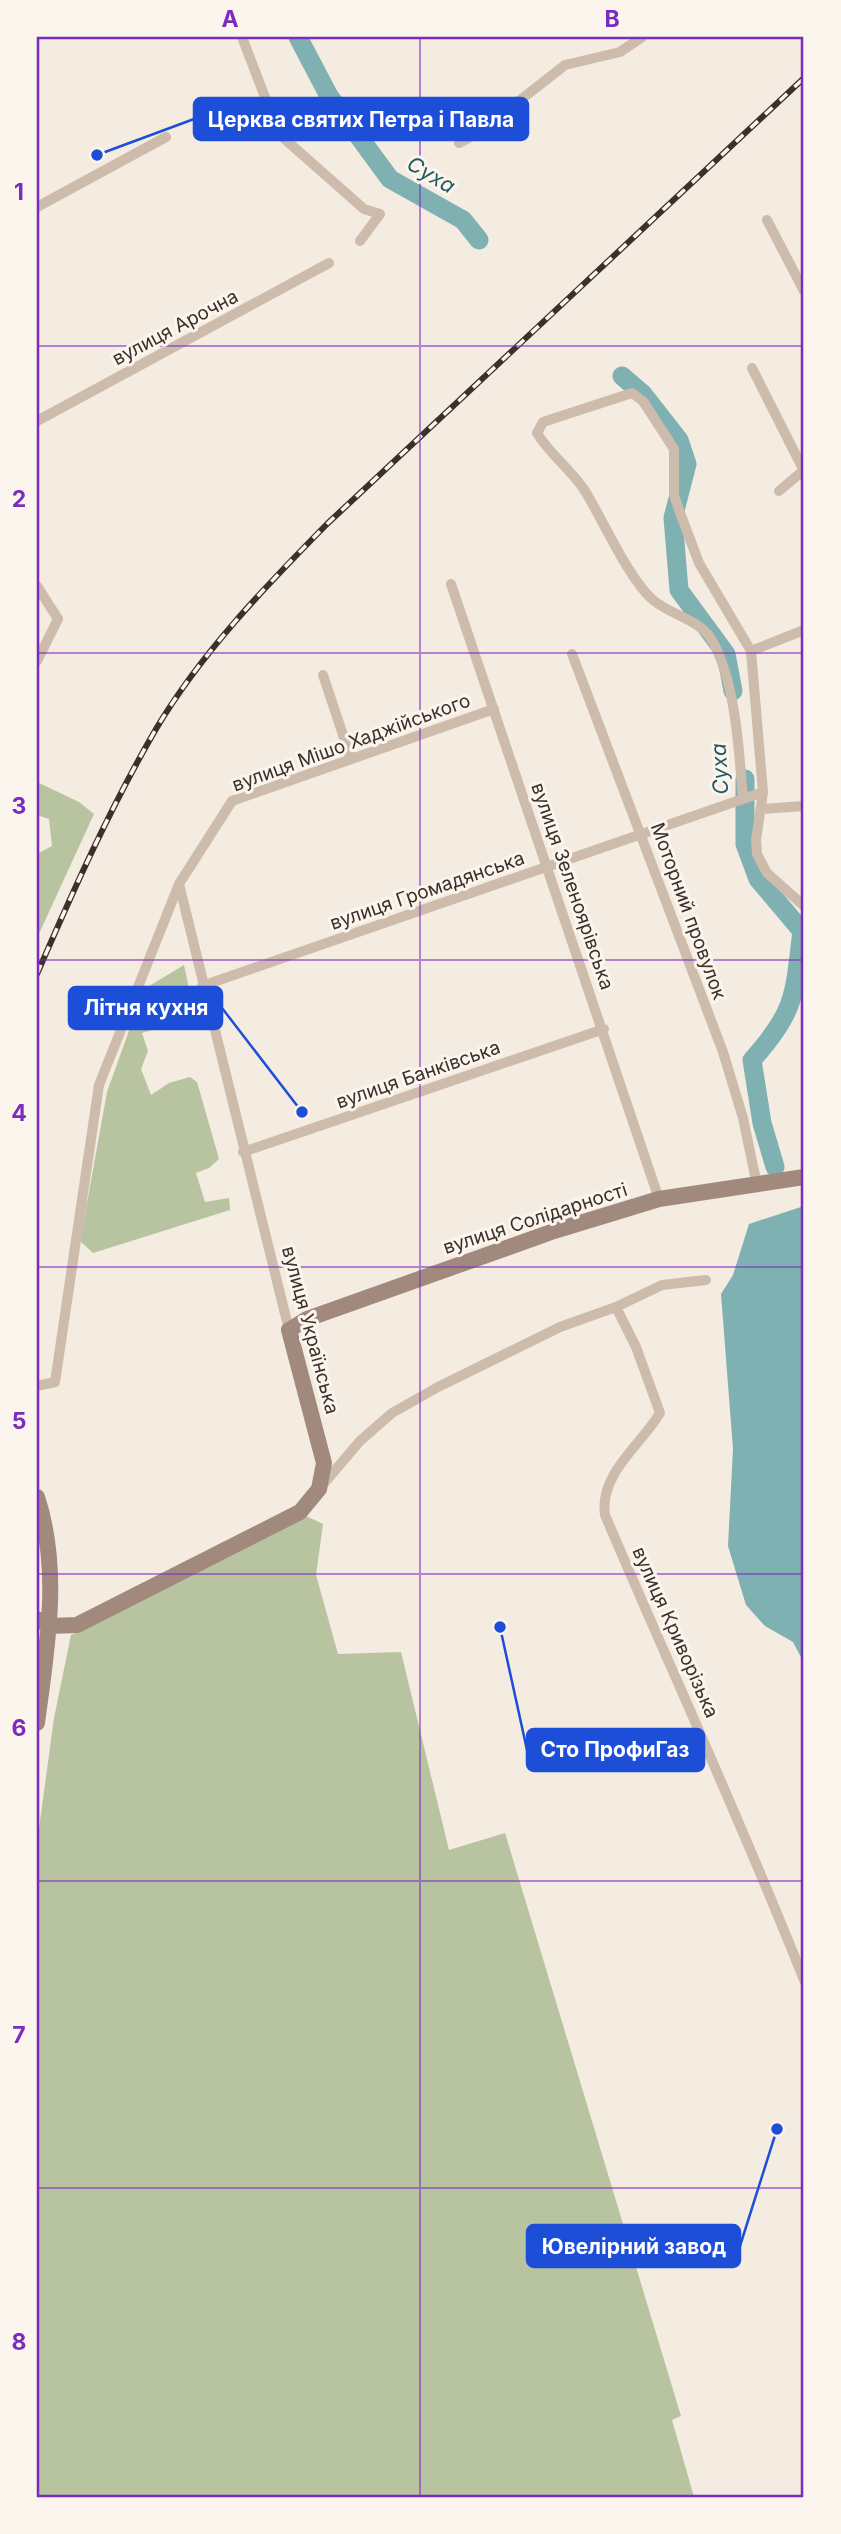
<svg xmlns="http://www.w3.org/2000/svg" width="841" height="2534" font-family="Inter,sans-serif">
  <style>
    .green { fill: #b8c4a0 }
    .water { fill: #7fb0b2 }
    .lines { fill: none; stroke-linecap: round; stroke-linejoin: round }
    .river { stroke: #7fb0b2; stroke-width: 19 }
    .street { stroke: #cdbbac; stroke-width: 10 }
    .secondary { stroke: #a18a7d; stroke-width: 16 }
    .rail-casing { stroke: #3b302b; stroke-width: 6 }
    .rail { stroke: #fbf5ee; stroke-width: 3.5; stroke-dasharray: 10; stroke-linecap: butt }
    .grid { fill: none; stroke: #7b2cbf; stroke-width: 2; stroke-opacity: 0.55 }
    .labels { text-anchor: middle; stroke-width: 6; stroke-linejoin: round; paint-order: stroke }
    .street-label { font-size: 19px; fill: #3b302b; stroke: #fbf5ee }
    .water-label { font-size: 21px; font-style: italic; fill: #1f5a5e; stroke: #fbf5ee }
    .leader { fill: none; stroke: #1d4ed8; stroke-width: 2.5 }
    .callout-dot { fill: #1d4ed8; stroke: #fbf5ee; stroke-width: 2.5 }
    .callout { fill: #1d4ed8; stroke: #1d4ed8; stroke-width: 2.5 }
    .callout-label { font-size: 21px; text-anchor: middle; font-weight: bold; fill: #fff }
    .neatline { fill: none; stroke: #7b2cbf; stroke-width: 2.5 }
    .grid-label { font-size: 23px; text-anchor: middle; font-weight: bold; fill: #7b2cbf }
  </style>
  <rect width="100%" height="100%" fill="#f4ebe1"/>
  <!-- green -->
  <path class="green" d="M37 782 79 802 94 814 37 938V854L52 846 49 819 37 815Z
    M184 965 195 1017 142 1033 148 1051 141 1069 151 1095 169 1083 190 1077 197 1082 219 1159 209 1168 196 1173 205 1202 229 1198 230 1210 93 1253 80 1241 107 1092 144 989Z
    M306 1516 323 1524 316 1575 338 1654 401 1652 449 1850 505 1833 681 2416 672 2420 694 2497H37V1843L54 1718 71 1635Z"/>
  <!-- water -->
  <path class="water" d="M804 1206V1663L793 1642 765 1626 746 1605 728 1546 733 1449 721 1294 733 1275 749 1224Z"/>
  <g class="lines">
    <!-- river -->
    <path class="river" d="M298 37 329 96 390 179 463 220 479 240
      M622 376 643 394 679 440 687 464 673 518 679 590 726 654 733 691
      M745 779V844L758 879 802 931C794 994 797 1010 752 1060L762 1123 775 1167"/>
    <!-- street -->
    <path class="street" d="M242 37 279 134 364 209 380 214 360 241
      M459 143 478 133 565 65 620 52 642 37
      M37 207 166 137
      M767 220 804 291
      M752 368 804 471
      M37 421 329 263
      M779 491 804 470
      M451 584 659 1199
      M37 586 58 619 37 661
      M751 651 804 630
      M572 654 723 1052 743 1118 757 1185
      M323 675 351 759
      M743 799C739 751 736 685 713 642 701 619 672 616 653 600 628 578 603 520 585 491 571 469 550 455 537 433L543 422 632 393 643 401 674 449V495L679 510 699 563 751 651 763 792 756 840 757 854 767 873 804 906
      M762 809 804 806
      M179 884 289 1330
      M202 986 763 792
      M243 1152 604 1029
      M616 1307 636 1347 660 1413C641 1445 599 1474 605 1515 671 1670 742 1823 804 1980
      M37 1386 55 1382 99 1085 179 884 232 801 494 709
      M320 1488 360 1441 392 1413 438 1387 560 1327 616 1307 662 1285 706 1280"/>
    <!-- secondary -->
    <path class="secondary" d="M37 1497C61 1570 47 1648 37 1723
      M37 1619 50 1626 77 1625 300 1512 319 1489 324 1463 289 1330 307 1319 554 1231 659 1199 804 1177"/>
    <!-- rail casing -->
    <g class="rail-casing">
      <path id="rail" d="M37 974C73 891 110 808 156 729 201 653 265 587 327 524L804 78"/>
    </g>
    <!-- rail -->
    <use href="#rail" class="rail"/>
  </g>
  <!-- grid -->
  <path class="grid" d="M420 37V2497M37 346H804M37 653H804M37 960H804M37 1267H804M37 1574H804M37 1881H804M37 2188H804"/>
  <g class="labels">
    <!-- street labels -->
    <g class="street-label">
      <text transform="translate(175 327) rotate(-28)" y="7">вулиця Арочна</text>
      <text transform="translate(351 742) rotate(-20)" y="7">вулиця Мішо Хаджійського</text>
      <text transform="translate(573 886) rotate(71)" y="7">вулиця Зеленоярівська</text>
      <text transform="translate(427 890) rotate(-19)" y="7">вулиця Громадянська</text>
      <text transform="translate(689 911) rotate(70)" y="7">Моторний провулок</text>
      <text transform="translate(418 1074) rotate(-19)" y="7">вулиця Банківська</text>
      <text transform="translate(535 1218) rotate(-18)" y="7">вулиця Солідарності</text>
      <text transform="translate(311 1330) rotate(75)" y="7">вулиця Українська</text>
      <text transform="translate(676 1632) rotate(66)" y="7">вулиця Криворізька</text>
    </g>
    <!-- water labels -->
    <g class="water-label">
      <text transform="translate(431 175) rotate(31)" y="7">Суха</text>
      <text transform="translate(720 769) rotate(-93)" y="7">Суха</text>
    </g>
  </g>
  <!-- callouts -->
  <path class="leader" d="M97 155L194 119M302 1112L222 1008M500 1627L527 1750M777 2129L740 2246"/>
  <g class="callout-dot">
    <circle cx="97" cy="155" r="7"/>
    <circle cx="302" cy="1112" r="7"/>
    <circle cx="500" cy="1627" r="7"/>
    <circle cx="777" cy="2129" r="7"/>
  </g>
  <g class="callout">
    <rect x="194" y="98" width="334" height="42" rx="7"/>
    <rect x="69" y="987" width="153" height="42" rx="7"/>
    <rect x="527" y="1729" width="177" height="42" rx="7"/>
    <rect x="527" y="2225" width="213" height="42" rx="7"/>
  </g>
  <g class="callout-label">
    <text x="361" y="127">Церква святих Петра і Павла</text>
    <text x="146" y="1015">Літня кухня</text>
    <text x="615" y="1757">Сто ПрофиГаз</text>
    <text x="634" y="2254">Ювелірний завод</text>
  </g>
  <!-- border -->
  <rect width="841" height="2534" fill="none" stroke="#fbf5ee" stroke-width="77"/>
  <rect x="38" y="38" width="764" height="2458" class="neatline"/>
  <g class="grid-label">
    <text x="230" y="27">A</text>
    <text x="612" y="27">B</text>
    <text x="19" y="200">1</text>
    <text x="19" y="507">2</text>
    <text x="19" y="814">3</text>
    <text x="19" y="1121">4</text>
    <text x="19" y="1429">5</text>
    <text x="19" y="1736">6</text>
    <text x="19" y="2043">7</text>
    <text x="19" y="2350">8</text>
  </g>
</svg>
